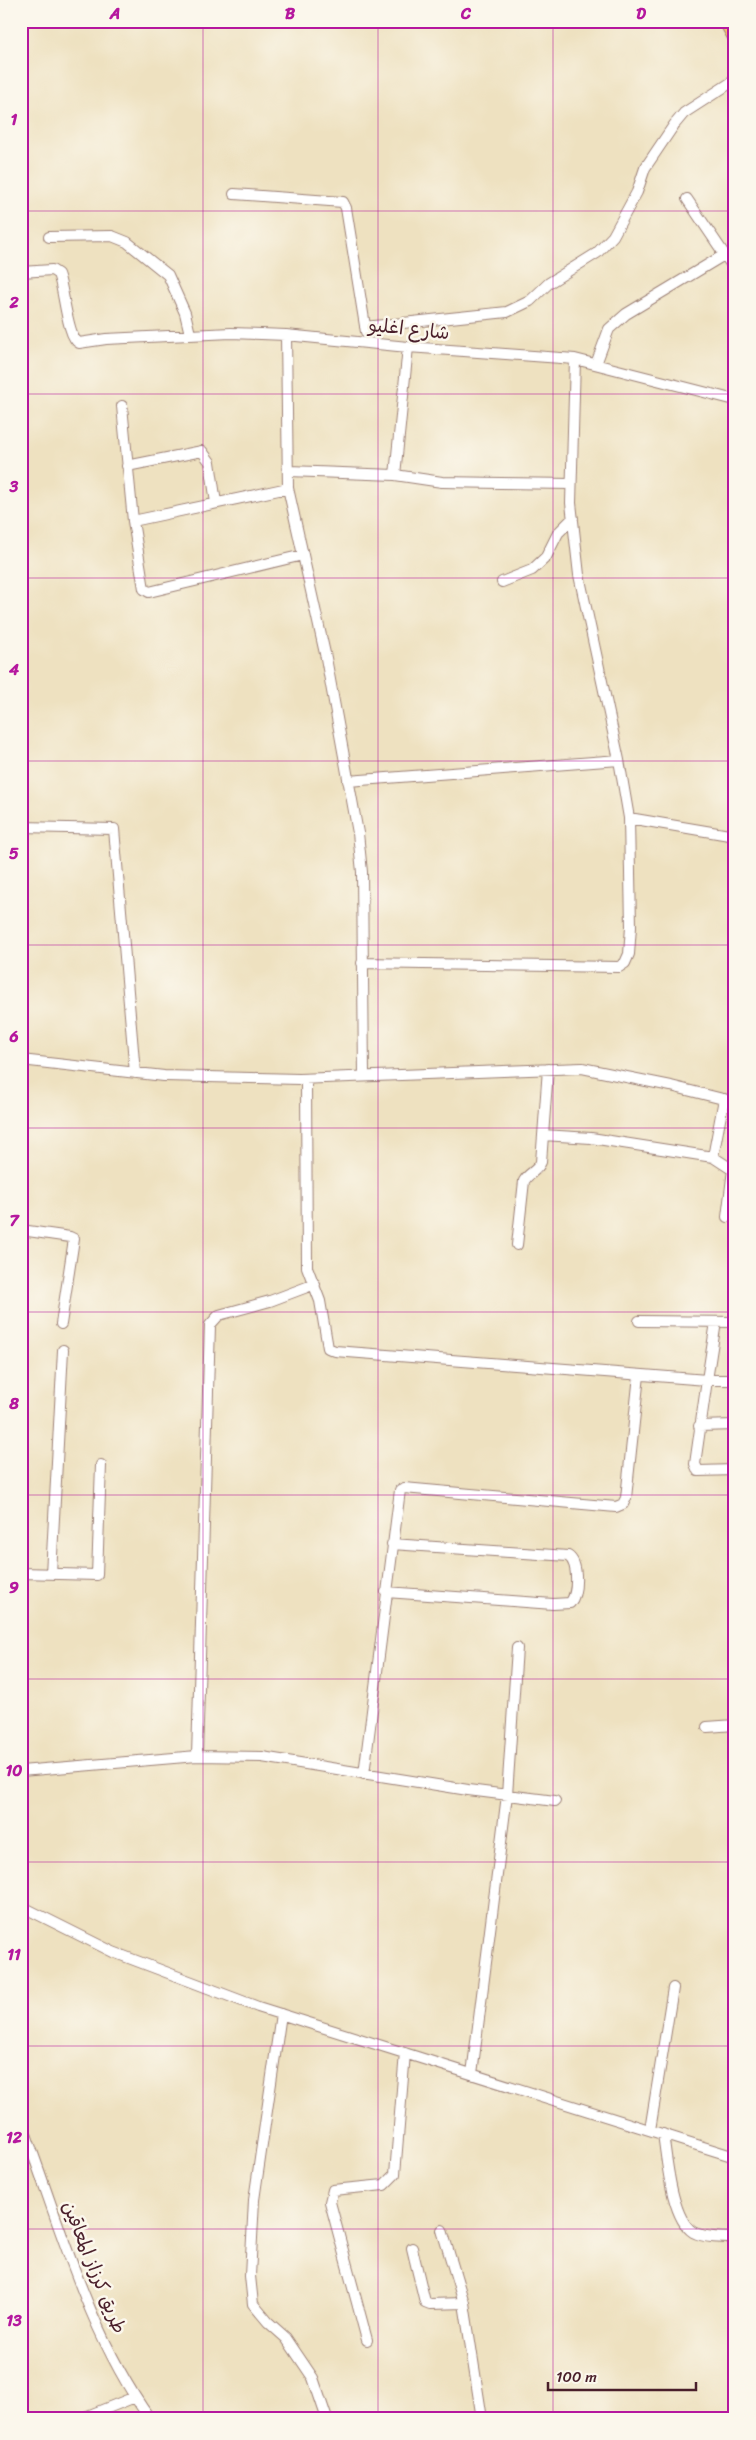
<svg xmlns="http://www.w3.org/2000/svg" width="756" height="2440" font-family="Sriracha,'Playpen Sans Arabic',sans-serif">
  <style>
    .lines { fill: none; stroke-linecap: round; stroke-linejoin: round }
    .minor-casing { stroke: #9c8076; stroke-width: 12 }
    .major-casing { stroke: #9c8076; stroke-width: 16 }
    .minor { stroke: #fff; stroke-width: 10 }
    .major { stroke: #f7c06c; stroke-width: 14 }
    .grid { fill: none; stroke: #b5179e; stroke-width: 1; stroke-opacity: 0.55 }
    .labels { text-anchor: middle; stroke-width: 5; stroke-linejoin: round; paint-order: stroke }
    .street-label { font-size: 19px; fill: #4a1f2b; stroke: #fbf7ec }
    .neatline { fill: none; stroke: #b5179e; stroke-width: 2 }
    .grid-label { font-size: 16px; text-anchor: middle; font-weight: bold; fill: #b5179e }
  </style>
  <rect width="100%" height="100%" fill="#fbf7ec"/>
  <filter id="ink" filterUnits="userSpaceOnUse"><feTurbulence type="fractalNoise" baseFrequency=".02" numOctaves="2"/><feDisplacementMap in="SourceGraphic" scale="10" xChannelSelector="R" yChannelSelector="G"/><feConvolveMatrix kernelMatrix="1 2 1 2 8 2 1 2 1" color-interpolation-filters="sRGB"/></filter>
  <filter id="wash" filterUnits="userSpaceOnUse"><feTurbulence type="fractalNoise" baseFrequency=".0096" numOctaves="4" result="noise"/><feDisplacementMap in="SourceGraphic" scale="20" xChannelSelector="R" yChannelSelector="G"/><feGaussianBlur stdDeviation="1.12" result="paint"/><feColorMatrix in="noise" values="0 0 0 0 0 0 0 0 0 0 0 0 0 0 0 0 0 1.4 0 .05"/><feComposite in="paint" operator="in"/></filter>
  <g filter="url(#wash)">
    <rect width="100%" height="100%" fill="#eee1c0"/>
  </g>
  <g filter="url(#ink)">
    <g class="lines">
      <!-- minor casing -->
      <g class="minor-casing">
        <path id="minor" d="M234 194 343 202 346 208 366 332
          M687 199 735 270
          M49 237 112 236 127 242 168 275 185 313 190 334
          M21 272 52 270 58 274C64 288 67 338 79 343L106 339 231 333 286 335 408 347 575 359 735 400
          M365 327 507 312 530 301 549 283 597 253 613 236 637 192 645 168 674 125 684 113 735 80
          M286 335 288 488 326 658 358 833 362 872 364 1076
          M575 359 571 503 579 575 619 760 629 818 735 836
          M596 364 609 329 626 314 724 255
          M122 406 133 521 144 589 149 592 303 555
          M127 466 202 451 210 462 216 503
          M289 471 395 475 442 482 571 484
          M395 475 408 347
          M133 521 288 488
          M502 582 532 570 546 557 558 533 573 518
          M348 781 619 760
          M21 827 114 829 135 1073
          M362 963 619 967 625 963 629 954 631 927 629 818
          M21 1060 164 1076 299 1079 582 1068 671 1086 735 1102
          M306 1079 307 1267 320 1301 328 1348 335 1351 707 1380 716 1322
          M724 1099 713 1157 733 1170 727 1217
          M543 1135 591 1138 713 1157
          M21 1230 70 1237 74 1239 61 1324
          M517 1245 524 1181C529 1172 537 1172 541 1162L548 1069
          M639 1321 735 1322
          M735 1380H707L695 1464 698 1471 735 1470
          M699 1426 735 1425
          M21 1573 97 1575 101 1465
          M51 1574 63 1350
          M386 1592 553 1604 570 1603C578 1594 579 1563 568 1556L392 1544
          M707 1727 735 1725
          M197 1756 210 1325 219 1315 270 1301 315 1284
          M21 1771 197 1756 262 1757 468 1790 555 1801
          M364 1774 400 1490 404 1488 616 1507 623 1504 626 1498 639 1375
          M21 1906 113 1952 258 2007 735 2157
          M281 2014 254 2200 250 2276 253 2304 268 2322 286 2338 313 2378 327 2419
          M472 2074 507 1795 517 1648
          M21 2121C59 2221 87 2331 150 2419
          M650 2130 673 1988
          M663 2134C667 2159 671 2218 693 2232 704 2238 723 2238 735 2238
          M442 2230 464 2303 482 2419
          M412 2248 425 2302 430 2304 464 2303
          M367 2340 330 2202 333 2190 384 2185 395 2174 405 2053
          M80 2419 135 2397"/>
      </g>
      <!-- major casing -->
      <g class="major-casing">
        <path id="major" d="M726 21 735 37"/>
      </g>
      <!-- minor -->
      <use href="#minor" class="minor"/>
      <!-- major -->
      <use href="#major" class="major"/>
    </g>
  </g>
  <!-- grid -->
  <path class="grid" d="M203 21V2419M378 21V2419M553 21V2419M21 211H735M21 394H735M21 578H735M21 761H735M21 945H735M21 1128H735M21 1312H735M21 1495H735M21 1679H735M21 1862H735M21 2046H735M21 2229H735"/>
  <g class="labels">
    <!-- street labels -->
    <g class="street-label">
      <text transform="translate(409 328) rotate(6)" y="7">شارع اغليو</text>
      <text transform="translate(95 2267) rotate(68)" y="7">طريق كرزاز المعاقين</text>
    </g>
  </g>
  <!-- margin -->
  <rect width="756" height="2440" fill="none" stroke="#fbf7ec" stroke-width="55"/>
  <!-- scale -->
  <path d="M548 2382v8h148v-8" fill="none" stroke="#4a1f2b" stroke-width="2.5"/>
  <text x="556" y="2382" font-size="15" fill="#4a1f2b" stroke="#fbf7ec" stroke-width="4" paint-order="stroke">100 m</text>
  <rect x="28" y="28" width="700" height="2384" class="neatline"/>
  <g class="grid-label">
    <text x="115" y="19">A</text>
    <text x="290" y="19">B</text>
    <text x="466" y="19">C</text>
    <text x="641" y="19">D</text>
    <text x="14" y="125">1</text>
    <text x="14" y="308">2</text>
    <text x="14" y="492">3</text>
    <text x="14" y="675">4</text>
    <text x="14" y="859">5</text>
    <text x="14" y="1042">6</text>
    <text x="14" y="1226">7</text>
    <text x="14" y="1409">8</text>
    <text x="14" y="1593">9</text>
    <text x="14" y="1776">10</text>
    <text x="14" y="1960">11</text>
    <text x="14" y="2143">12</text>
    <text x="14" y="2326">13</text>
  </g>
</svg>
